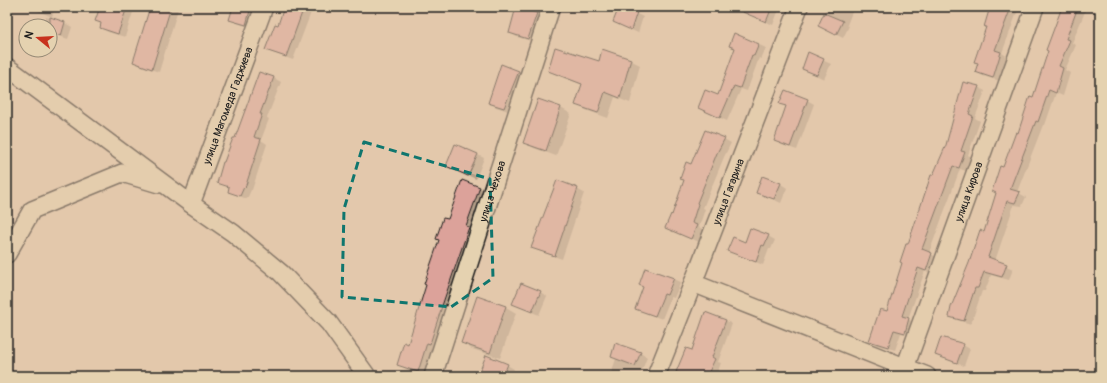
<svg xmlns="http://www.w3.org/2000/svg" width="1107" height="383" font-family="Pangolin,sans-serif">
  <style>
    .shadow { fill: #0003 }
    .building { fill: #dca29a; stroke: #1c1c1c }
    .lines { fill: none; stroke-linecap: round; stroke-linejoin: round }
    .minor-casing { stroke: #1c1c1c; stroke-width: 20 }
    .minor { stroke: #e5d2b0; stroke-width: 17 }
    .marked { fill: none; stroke: #0f766e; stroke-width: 3; stroke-dasharray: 8 5; stroke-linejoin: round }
    .labels { text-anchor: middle; stroke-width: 3; stroke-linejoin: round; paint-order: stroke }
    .street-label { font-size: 11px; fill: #1c1c1c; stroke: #e5d2b0 }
  </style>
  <rect width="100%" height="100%" fill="#e3c8ac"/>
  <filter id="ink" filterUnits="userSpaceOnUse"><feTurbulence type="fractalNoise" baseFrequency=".025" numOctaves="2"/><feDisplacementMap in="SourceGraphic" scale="8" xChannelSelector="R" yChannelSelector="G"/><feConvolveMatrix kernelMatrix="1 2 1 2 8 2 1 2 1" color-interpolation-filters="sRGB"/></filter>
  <g filter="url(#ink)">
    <!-- shadow -->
    <path class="shadow" d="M29 7H55L52 17Z
      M101 7H124L133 12 125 37 108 32 101 28 102 24 96 21Z
      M151 7H174L178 9 159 72 141 66 134 62Z
      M234 7H259L253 28 237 23 230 20Z
      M285 7H313L293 60 273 53 266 49 279 26Z
      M517 7H544L535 42 517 37 510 33Z
      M620 7H623L643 17 638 33 614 22Z
      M752 7H780L773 25 749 14Z
      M827 7H854L847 25 849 26 843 38 819 26Z
      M991 7H1019L1002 53 1008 57 1000 81 983 76 976 72 979 64 975 62 987 27Z
      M1063 7H1087L1072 43 1076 45 1065 70 1070 73 1063 96 1056 93 1045 125H1043L1017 192 1026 197 1022 206 1014 205 995 261 1013 269 1009 280 991 275 985 291H982L971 324 957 320 951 316 984 233 1003 168 1034 98Z
      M46 17 65 23 72 27 68 39 50 33V26H43Z
      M735 34 766 48 761 59 759 58 747 91 741 89 727 121 699 108 719 96 736 49 730 46Z
      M809 54 831 64 824 79 803 69Z
      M630 60 640 65 630 103 615 97 608 118 586 110 576 104 583 85 559 76 549 70 599 63Z
      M501 66 519 71 526 75 511 112 496 107 490 103Z
      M259 73 274 78 281 82 267 118 269 119 261 140 267 144 252 190H251L247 199 236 195 229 191 230 188 218 182 235 140Z
      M978 87 985 91 975 118 980 121 968 155 971 157 966 171 960 169 929 253 938 258 933 274 925 271 908 319 915 323 912 336 901 333 895 350 877 345 870 341 887 312 908 246 934 177Z
      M539 100 561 108 571 114 556 156 534 148 524 142Z
      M807 100 814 104 797 150 782 145 775 141 787 107 781 104Z
      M724 139 731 143 724 157 703 208 705 209 699 227 704 230 699 242 666 228 673 216 691 165Z
      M478 155 484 158 476 179 447 166Z
      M462 182 480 188 488 192 426 375 406 369 398 364 408 345 448 221Z
      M781 184 787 188 781 203 757 192Z
      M577 189 584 193 562 259 539 251 532 247 543 217Z
      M768 236 775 240 771 249H769L763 265 735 254 745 243Z
      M646 269 674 279 681 282 674 298 671 297 662 319 643 312 636 308 644 287Z
      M540 292 547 296 539 315 520 307Z
      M478 297 506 307 516 313 500 358 472 349 462 343Z
      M725 320 732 324 718 362 721 363 716 376H684L677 372 692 351Z
      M963 345 970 349 964 366 943 358 936 354Z
      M640 353 647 357 640 376H610L616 359Z
      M507 365 514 369 511 376H479Z
      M1100 366V373L1098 372Z"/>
    <!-- building -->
    <path class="building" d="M100 7H127L118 34 100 28 101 23 95 21Z
      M150 7H171L152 69 133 62Z
      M233 7H251L246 25 229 20Z
      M284 7H304L286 57 265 50 275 24 278 25Z
      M516 7 537 13 528 39 509 33Z
      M619 7H626L637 12 631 30 613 22Z
      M731 7H772L766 22Z
      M990 7H998L1010 10 995 50 1001 52 993 78 975 72 978 63 974 62 986 27H984Z
      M1062 7H1078L1066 39 1070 40 1059 66 1063 68 1056 93 1049 90 1038 122 1036 121 1010 189 1020 192 1015 203 1007 201 988 257 1007 264 1002 277 984 272 978 288H975L964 321 949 317 951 307 969 263 980 230 984 232 996 193 992 191 1000 166 1003 167 1016 132 1018 133 1030 96 1033 97 1048 51 1046 50Z
      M824 13 843 21 836 35 818 26Z
      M50 17 65 22 61 36 50 32Z
      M734 33 759 44 754 56 752 55 740 88 734 86 720 118 698 108 705 90 718 95 735 48 729 46Z
      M555 47 599 61 602 49 631 59 620 98 605 92 598 113 575 105 582 84 548 71Z
      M808 52 824 59 817 75 802 69Z
      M501 64 519 71 504 108 488 103Z
      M259 72 274 77 260 114H262L254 137 261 139 245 188 244 187 240 196 228 192 229 187 217 183 223 162H224L233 138H235Z
      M963 82 979 86 969 114 973 116 961 151 965 152 959 168 953 166 922 249 932 253 926 271 918 268 902 316 909 318 905 333 894 330 888 347 869 341 880 309 887 311 902 263 900 262 906 244H908L931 175H933L946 145Z
      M785 90 808 99 790 147 774 141 786 106 779 104Z
      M538 99 561 107 546 151 523 143Z
      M705 130 725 138 717 153 697 203 698 204 692 223 697 225 691 239 665 228 671 214 672 215 684 180 680 179 686 162 691 164Z
      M455 144 478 154 468 176 446 166Z
      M762 176 781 183 774 199 756 193Z
      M462 180 480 187 466 226 469 227 443 303 430 344 427 343 418 372 397 365 404 342 408 344 426 285 424 284 439 240 436 239 443 218 448 219Z
      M557 180 578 188 555 256 531 248Z
      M750 228 769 235 764 246 762 245 756 262 727 251 733 237 745 242Z
      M645 268 674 278 667 295 664 294 655 316 635 309 643 287 639 285Z
      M521 283 541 291 532 312 512 304Z
      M477 296 506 306 490 353 461 343Z
      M705 312 726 320 712 357 715 359 707 376H685L676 372 686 348 692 350Z
      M941 337 964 344 957 363 935 355Z
      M615 343 641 352 635 366 611 357Z
      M486 355 508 364 503 376H478Z"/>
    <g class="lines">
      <!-- minor casing -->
      <g class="minor-casing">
        <g id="minor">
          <path d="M7 67 191 204 233 233 281 273 329 323 367 376"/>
          <path id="s1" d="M191 204 264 7"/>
          <path d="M7 254 32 210 122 173 159 184"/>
          <path d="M693 283 927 376"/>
          <path id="s2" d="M433 376 551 7"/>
          <path id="s3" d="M656 376 693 283 799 7"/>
          <path id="s4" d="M902 376 1035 7"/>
        </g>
      </g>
      <!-- minor -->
      <use href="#minor" class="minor"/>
    </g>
  </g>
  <!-- marked area -->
  <path d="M0 0H1107V383H0ZM364 142 490 179 493 278 451 307 342 297 344 209Z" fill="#e3c8ac" fill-opacity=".55" fill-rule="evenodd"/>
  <path class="marked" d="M364 142 490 179 493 278 451 307 342 297 344 209Z"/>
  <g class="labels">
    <!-- street labels -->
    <g class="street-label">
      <text dy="4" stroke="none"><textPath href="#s1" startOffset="105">улица Магомеда Гаджиева</textPath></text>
      <text dy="4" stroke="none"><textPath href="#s2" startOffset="194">улица Чехова</textPath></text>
      <text dy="4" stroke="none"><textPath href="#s3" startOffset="198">улица Гагарина</textPath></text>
      <text dy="4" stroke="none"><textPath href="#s4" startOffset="196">улица Кирова</textPath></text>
    </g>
  </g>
  <!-- margin -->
  <rect width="1107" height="383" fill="none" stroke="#e5d2b0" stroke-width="24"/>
  <rect x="12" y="12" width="1083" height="359" fill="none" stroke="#1c1c1c" stroke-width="1.5" filter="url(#ink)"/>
  <!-- north arrow -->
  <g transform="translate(38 38) rotate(288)"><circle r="19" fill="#e5d2b0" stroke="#958975"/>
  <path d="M0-3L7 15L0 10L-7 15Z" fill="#c8321e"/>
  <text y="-6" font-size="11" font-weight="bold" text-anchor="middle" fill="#1c1c1c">N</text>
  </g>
</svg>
